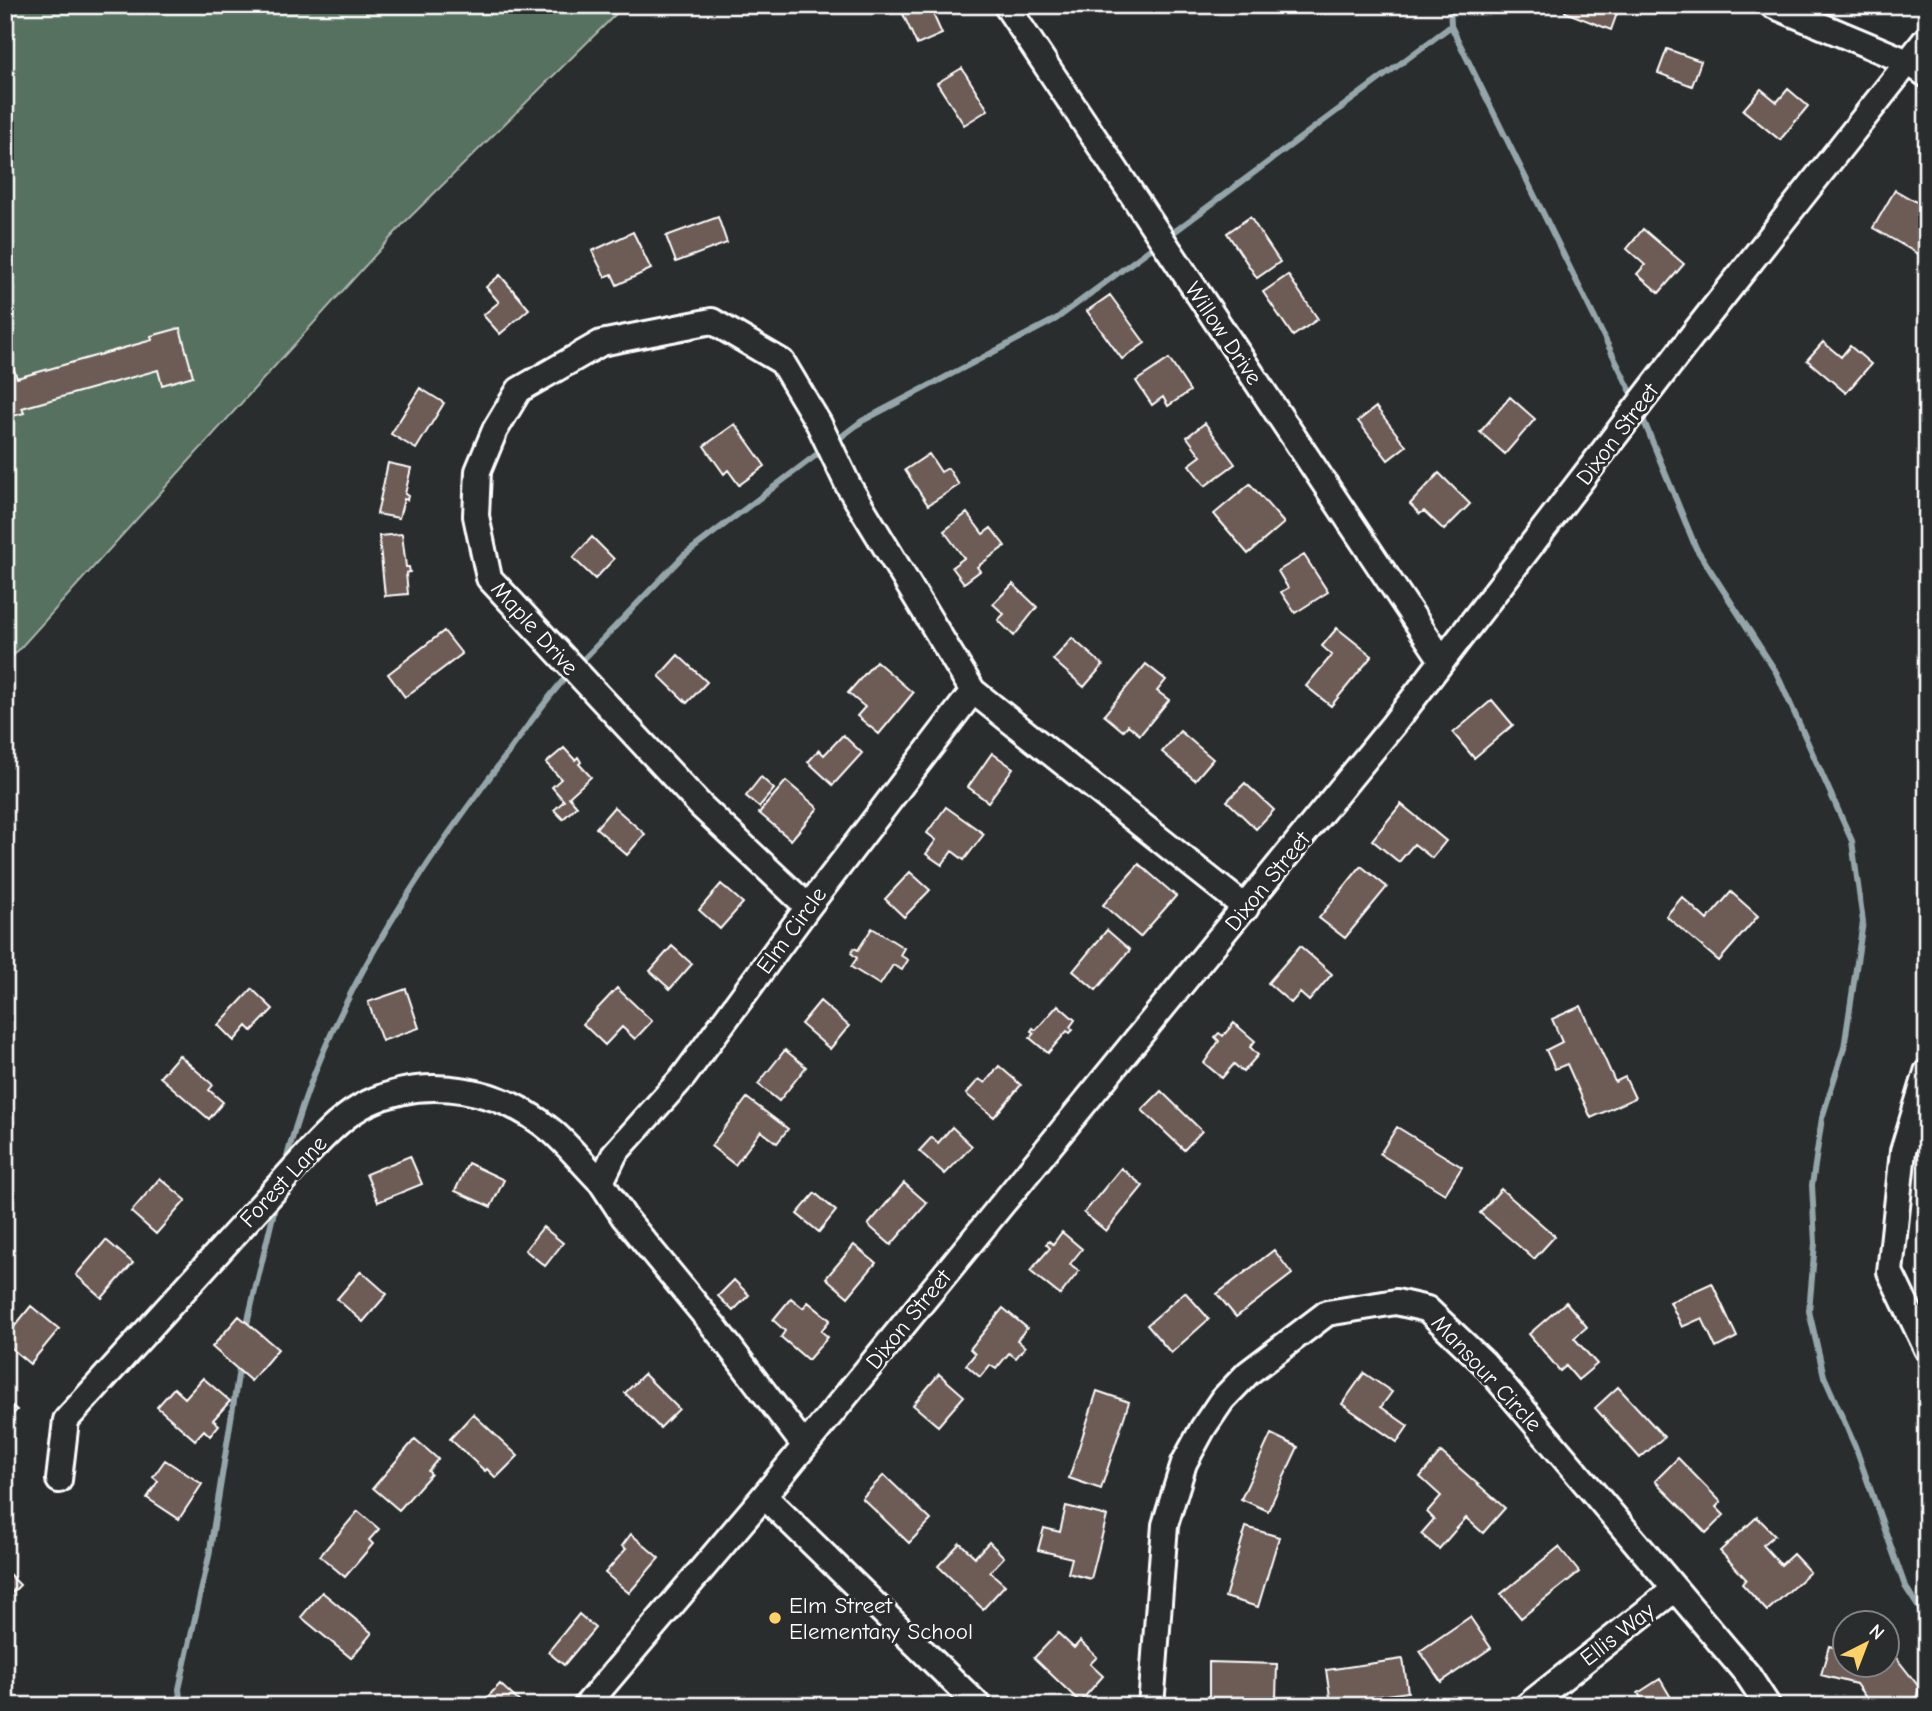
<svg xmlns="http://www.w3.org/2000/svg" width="1932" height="1711" font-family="'Comic Neue',sans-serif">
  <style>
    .green { fill: #56715f; stroke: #aab8af; stroke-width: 2 }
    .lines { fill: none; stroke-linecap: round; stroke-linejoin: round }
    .stream { stroke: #95a6ab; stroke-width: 6 }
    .building { fill: #6c5b54; stroke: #fff; stroke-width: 2 }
    .minor-casing { stroke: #fff; stroke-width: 30 }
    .minor { stroke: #2a2d2e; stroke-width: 24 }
    .poi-dot { fill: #ffd166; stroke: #2a2d2e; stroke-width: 2.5 }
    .labels { text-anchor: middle; stroke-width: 6; stroke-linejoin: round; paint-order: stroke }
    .street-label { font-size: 23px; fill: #fff; stroke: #2a2d2e }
    .poi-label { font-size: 23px; fill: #fff; stroke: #2a2d2e; text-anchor: start }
  </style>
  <rect width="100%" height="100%" fill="#2a2d2e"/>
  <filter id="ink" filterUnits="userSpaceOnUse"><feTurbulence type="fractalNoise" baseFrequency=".0143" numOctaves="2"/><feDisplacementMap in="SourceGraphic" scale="14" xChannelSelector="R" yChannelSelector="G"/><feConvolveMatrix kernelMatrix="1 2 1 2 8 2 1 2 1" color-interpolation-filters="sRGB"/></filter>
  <g filter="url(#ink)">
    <!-- green -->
    <path class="green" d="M5 5H625L403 224 5 665Z"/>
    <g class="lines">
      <!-- stream -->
      <path class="stream" d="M1450 5 1451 26 1634 398
        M1166 238 1451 26
        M1641 414 1696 548 1776 672 1852 841 1863 922 1844 1048 1822 1118 1812 1185 1815 1243 1809 1311 1824 1376 1855 1446 1905 1586 1927 1620
        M833 443 862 421 1056 319 1157 244
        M578 665 683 556 824 449
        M285 1165C321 1017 413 877 505 757 526 729 546 698 570 673
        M246 1328 276 1203
        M181 1706 179 1689 209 1556 240 1363"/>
    </g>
    <!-- building -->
    <path class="building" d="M899 5H929L942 34 917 45Z
      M1567 5H1620L1611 30 1565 12Z
      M1667 49 1701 61 1692 86 1658 73Z
      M962 68 988 110 964 125 937 83Z
      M1761 89 1777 102 1788 89 1808 106 1780 140 1743 110Z
      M1895 190 1927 208V259L1873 228Z
      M718 217 727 243 676 262 666 236Z
      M1250 217 1280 262 1257 278 1227 233Z
      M1643 229 1684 264 1659 293 1637 274 1645 265 1627 249Z
      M633 232 651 269 617 285 612 274 605 277 592 251Z
      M500 275 529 309 500 334 483 315 499 302 486 287Z
      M1288 275 1318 319 1293 336 1263 292Z
      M1110 295 1145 343 1122 359 1087 311Z
      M180 328 193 376 162 385 158 370 22 408 24 413 5 418V366L12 364 17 378 152 340 151 336Z
      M1823 342 1841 357 1850 346 1871 364 1846 393 1807 360Z
      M1169 359 1190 391 1168 406 1163 397 1152 405 1136 381Z
      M420 388 444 403 416 449 391 434Z
      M1510 397 1535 419 1505 454 1480 432Z
      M1376 407 1406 446 1388 460 1358 421Z
      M1205 423 1235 464 1205 486 1189 465 1201 456 1187 437Z
      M735 424 765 466 739 485 728 470 724 474 704 446Z
      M929 454 941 472 948 468 959 485 928 505 905 470Z
      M388 463 411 468 405 494 408 496 407 500 404 499 399 518 377 514Z
      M1439 473 1470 504 1444 530 1424 511 1420 514 1410 504Z
      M1250 484 1284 523 1248 554 1214 514Z
      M967 513 983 534 991 528 1005 546 977 567 980 571 964 583 952 567 964 558 944 531Z
      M402 534 406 567H409L410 572 406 573 408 594 385 596 379 536Z
      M592 537 614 559 595 579 573 558Z
      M1304 555 1328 592 1295 613 1281 592 1288 588 1278 571Z
      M1013 584 1037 607 1014 636 998 620 1004 614 993 604Z
      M1337 628 1372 656 1331 706 1306 686 1332 655 1322 646Z
      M444 631 462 654 405 697 388 674Z
      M1072 638 1103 665 1084 687 1053 660Z
      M678 655 707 682 687 703 659 676Z
      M876 661 913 693 879 734 857 716 865 707 848 693Z
      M1146 664 1166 680 1157 691 1169 700 1140 735 1128 725 1123 731 1104 715Z
      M1492 700 1513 725 1474 758 1453 733Z
      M1180 731 1213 759 1195 780 1162 752Z
      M843 735 862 753 833 785 808 762 819 750 824 755Z
      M564 748 575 760 578 757 581 762 579 764 591 777 569 797 577 806 563 819 554 810 564 801 552 787 561 779 546 763Z
      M992 753 1013 768 988 802 968 787Z
      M761 777 774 789 759 807 746 796Z
      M786 781 818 808 791 840 759 813Z
      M1245 783 1274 810 1256 829 1227 801Z
      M1401 804 1446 841 1432 858 1414 844 1399 862 1372 840Z
      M614 807 645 834 627 855 596 828Z
      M946 807 984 834 964 860 952 851 942 865 926 854 936 840 927 833Z
      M1139 864 1176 896 1140 937 1103 905Z
      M1361 866 1387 887 1345 938 1319 918Z
      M910 872 930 890 904 917 885 899Z
      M721 884 743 903 720 929 699 910Z
      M1731 892 1758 916 1719 961 1666 916 1682 897 1707 920Z
      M872 928 904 948 900 955 908 960 902 970 893 965 880 985 851 967 857 958 851 953 854 948 858 950Z
      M1107 930 1130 950 1096 990 1073 971Z
      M672 946 692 964 670 989 650 971Z
      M1300 946 1332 974 1309 1001 1300 993 1291 1003 1268 983Z
      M617 988 652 1021 635 1039 622 1027 605 1045 583 1024Z
      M252 989 273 1009 252 1031 247 1026 234 1041 218 1025Z
      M406 989 419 1028 382 1041 368 1002Z
      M820 1001 849 1026 830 1049 801 1024Z
      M1058 1005 1075 1020 1070 1027 1073 1030 1070 1033 1067 1031 1048 1053 1030 1038 1034 1033 1031 1031 1033 1028 1036 1030Z
      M1581 1006 1615 1082 1625 1077 1635 1098 1591 1118 1567 1064 1555 1069 1546 1050 1562 1042 1552 1019Z
      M1234 1023 1255 1041 1250 1047 1258 1055 1243 1072 1234 1064 1222 1078 1204 1063 1219 1041 1215 1037 1219 1033 1223 1036Z
      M785 1050 806 1067 779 1101 758 1084Z
      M179 1055 213 1085 209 1090 223 1102 209 1119 160 1077Z
      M999 1066 1021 1085 994 1117 966 1094 979 1079 985 1083Z
      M1161 1091 1202 1131 1184 1150 1142 1110Z
      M747 1098 788 1129 777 1143 761 1131 735 1165 711 1146Z
      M952 1127 972 1146 945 1174 919 1151 932 1137 938 1143Z
      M1397 1127 1462 1167 1445 1194 1380 1154Z
      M410 1156 422 1184 378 1202 366 1174Z
      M468 1163 504 1180 491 1207 455 1191Z
      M1121 1168 1143 1186 1106 1231 1084 1213Z
      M160 1178 186 1200 156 1234 131 1212Z
      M904 1183 927 1203 891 1245 868 1225Z
      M1501 1189 1555 1236 1534 1259 1480 1213Z
      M815 1193 836 1211 819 1232 797 1214Z
      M543 1227 563 1243 545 1266 525 1250Z
      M1062 1232 1082 1249 1070 1264 1079 1271 1060 1295 1030 1271 1050 1248 1046 1244 1049 1241 1053 1244Z
      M106 1240 133 1263 102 1298 76 1275Z
      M854 1245 876 1263 848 1297 826 1278Z
      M1274 1250 1292 1274 1236 1317 1217 1294Z
      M361 1271 387 1294 363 1322 337 1299Z
      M734 1280 749 1295 733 1311 718 1296Z
      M1712 1283 1737 1337 1716 1348 1702 1318 1682 1327 1670 1302Z
      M1185 1292 1209 1319 1171 1353 1147 1325Z
      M791 1298 803 1308 808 1302 830 1320 821 1331 828 1337 808 1360 781 1337 785 1331 773 1320Z
      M1566 1302 1587 1327 1574 1338 1597 1364 1578 1380 1566 1366 1560 1371 1529 1334Z
      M31 1306 59 1329 30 1364 5 1343V1338Z
      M1003 1308 1027 1328 1017 1340 1025 1347 1016 1358 1009 1353 996 1369 990 1365 980 1377 966 1365 975 1354 970 1349Z
      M239 1316 278 1349 251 1381 212 1347Z
      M1364 1373 1392 1392 1381 1407 1408 1426 1397 1442 1342 1404Z
      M644 1374 679 1409 660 1428 625 1393Z
      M939 1374 964 1396 938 1426 913 1405Z
      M203 1378 230 1401 213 1420 219 1425 210 1436 204 1430 195 1440 157 1407 174 1388 185 1398Z
      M1618 1387 1664 1437 1640 1458 1595 1408Z
      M1097 1391 1129 1402 1101 1489 1069 1478Z
      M5 1400 17 1410 5 1422Z
      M473 1414 518 1456 496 1478 487 1469 485 1471 450 1439Z
      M1271 1434 1298 1447 1268 1511 1241 1499Z
      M415 1439 438 1459 428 1471 431 1474 399 1510 373 1488Z
      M1441 1452 1505 1508 1483 1533 1466 1518 1439 1549 1421 1534 1434 1519 1427 1512 1441 1496 1420 1477Z
      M1678 1458 1721 1502 1716 1507 1724 1515 1706 1533 1655 1481Z
      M165 1460 202 1484 179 1519 147 1498 158 1481 153 1477Z
      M884 1475 931 1520 909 1543 862 1498Z
      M1066 1506 1107 1516 1091 1579 1068 1573 1072 1558 1038 1550 1044 1528 1060 1532Z
      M358 1511 379 1529 369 1540 373 1544 345 1577 320 1556Z
      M1757 1517 1775 1535 1763 1545 1781 1565 1793 1554 1810 1572 1767 1611 1742 1584 1746 1579 1720 1551Z
      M1246 1527 1279 1537 1258 1607 1225 1597Z
      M631 1534 659 1558 629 1593 605 1573 626 1549 622 1546Z
      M989 1542 1004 1557 990 1572 1005 1585 983 1609 938 1566 960 1543 975 1557Z
      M1559 1547 1579 1572 1521 1618 1501 1594Z
      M5 1570 20 1585 5 1600Z
      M322 1592 372 1633 351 1658 301 1617Z
      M579 1614 595 1628 564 1665 548 1652Z
      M1470 1617 1491 1648 1441 1682 1420 1651Z
      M1058 1633 1074 1648 1080 1641 1097 1657 1090 1664 1103 1676 1080 1702 1034 1658Z
      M1886 1645 1919 1687 1917 1696 1905 1706H1872L1856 1684 1821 1675 1829 1646 1844 1650V1666H1886Z
      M1403 1659 1408 1692 1331 1703 1326 1670Z
      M1209 1662 1277 1664 1276 1698 1232 1697V1706H1209Z
      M1660 1679 1676 1706H1646L1638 1693Z
      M500 1684 524 1706H479Z"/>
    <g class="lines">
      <!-- minor casing -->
      <g class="minor-casing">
        <path id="minor" d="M1006 5 1442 660
          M1772 5 1908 62 1927 75
          M808 907 701 806 489 578 476 516 478 471 495 430 519 390 601 343 712 321 782 362 819 424 848 485 973 691 1246 908
          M1927 1072 1903 1151 1890 1272 1927 1349
          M804 1445 716 1329 624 1217 601 1182 615 1153 684 1076 808 907 973 691
          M59 1480 66 1420 310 1151C327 1133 345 1114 368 1103 428 1074 503 1089 553 1132 570 1147 585 1166 601 1182
          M764 1496 979 1706
          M586 1706 764 1496 1393 725 1691 337 1927 38
          M1151 1706 1165 1525 1184 1463 1203 1428 1222 1400 1248 1373 1327 1313 1396 1302 1427 1309 1484 1363 1747 1674 1768 1706
          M1527 1706 1675 1589"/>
      </g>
      <!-- minor -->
      <use href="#minor" class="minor"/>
    </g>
  </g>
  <!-- markers -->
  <circle class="poi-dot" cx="775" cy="1618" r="7"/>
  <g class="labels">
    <!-- street labels -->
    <g class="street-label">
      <text transform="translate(1224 333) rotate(56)" y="8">Willow Drive</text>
      <text transform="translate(1617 434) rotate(-53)" y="8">Dixon Street</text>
      <text transform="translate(535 628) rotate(48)" y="8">Maple Drive</text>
      <text transform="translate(1267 881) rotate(-51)" y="8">Dixon Street</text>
      <text transform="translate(791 930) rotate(-54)" y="8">Elm Circle</text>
      <text transform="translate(283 1181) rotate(-47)" y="8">Forest Lane</text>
      <text transform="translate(908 1319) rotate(-51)" y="8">Dixon Street</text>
      <text transform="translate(1487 1373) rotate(47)" y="8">Mansour Circle</text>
      <text transform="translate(1617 1634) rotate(-38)" y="8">Ellis Way</text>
    </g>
    <!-- poi labels -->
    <g class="poi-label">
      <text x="789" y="1613">Elm Street<tspan x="789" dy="26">Elementary School</tspan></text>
    </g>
  </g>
  <!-- margin -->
  <rect width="1932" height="1711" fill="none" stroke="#2a2d2e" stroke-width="28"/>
  <rect x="14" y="14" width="1904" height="1683" fill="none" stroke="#fff" stroke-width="2.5" filter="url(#ink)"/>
  <!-- north arrow -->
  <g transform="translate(1866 1644) rotate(42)"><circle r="33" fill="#2a2d2e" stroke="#7f8182" stroke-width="2"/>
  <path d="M0-5L12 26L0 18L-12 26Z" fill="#ffd166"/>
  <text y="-10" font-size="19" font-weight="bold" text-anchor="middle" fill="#ffffff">N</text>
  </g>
</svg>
